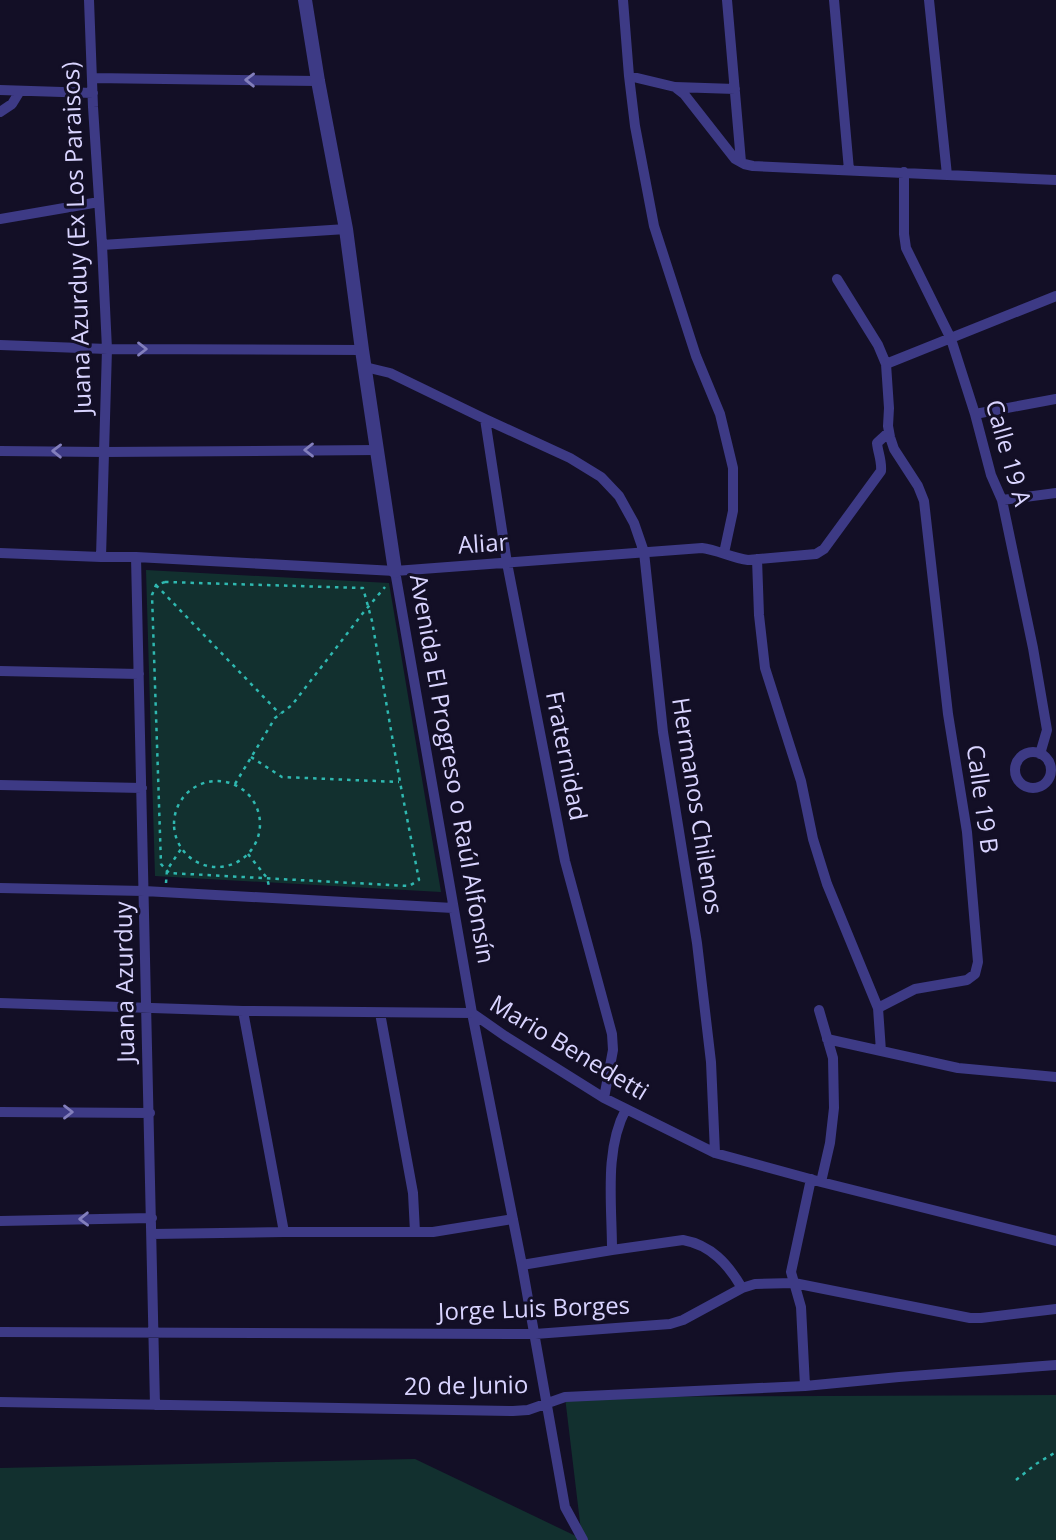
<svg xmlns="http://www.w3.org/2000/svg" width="1056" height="1540" font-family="'Open Sans',sans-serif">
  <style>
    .green { fill: #12302f }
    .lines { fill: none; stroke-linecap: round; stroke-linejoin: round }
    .path { stroke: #2fb8b0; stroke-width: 2.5; stroke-dasharray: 3.5 5; stroke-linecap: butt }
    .minor { stroke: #3d3a85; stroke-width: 10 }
    .tertiary { stroke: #3d3a85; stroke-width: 14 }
    .oneway { stroke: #837fbc }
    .labels { text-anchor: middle; stroke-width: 6; stroke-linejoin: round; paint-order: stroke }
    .street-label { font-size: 24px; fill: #d9d4ff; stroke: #130f26 }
  </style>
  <rect width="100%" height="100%" fill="#130f26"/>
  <!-- green -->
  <path class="green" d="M146 570 389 583 441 892 155 876Z
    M1056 1395V1540H0V1468L415 1459 582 1539 565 1397Z"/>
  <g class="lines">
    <!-- path -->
    <path class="path" d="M165 582 363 588 372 621 400 782 419 880 409 886 169 873 161 864 152 595 156 585Z
      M156 585 280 714
      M251 757 282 777 399 782
      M174 824a43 43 0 1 1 86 0a43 43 0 1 1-86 0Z
      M235 784 275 718 292 705 363 613 385 587
      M248 854 267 878 269 886
      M166 883 167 870 181 849
      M1016 1480 1036 1464 1056 1452"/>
    <!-- minor -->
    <path class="minor" d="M89 0 93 107 102 245 107 349 101 557
      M623 0 629 76 635 126 654 226 696 356 720 414 733 468V511L724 553
      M727 0 741 162
      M834 0 849 170
      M929 0 947 175
      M629 76 675 87 684 94 735 159 744 164 753 166 1056 180
      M92 78 318 81
      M675 87 735 89
      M0 90 93 93
      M0 112 12 104 20 91
      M904 172V234L906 248 951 339 975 414 991 475 1002 500 1033 648 1047 730 1040 754
      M0 219 99 202
      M102 245 346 229
      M837 279 878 345 886 364 889 408 888 426 890 437 894 449 918 486 924 501 948 714 967 832 978 962 975 974 967 980 915 989 878 1008
      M0 345 107 349 362 350
      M886 364 1056 296
      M365 367 390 373 485 419 570 458 601 477 619 496 634 523 644 552 663 732 697 943 711 1062 715 1153
      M975 414 1056 399
      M485 419 507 563 565 861 612 1034 613 1050 604 1098
      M0 451 104 452 378 450
      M1002 500 1056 493
      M0 553 101 557H136L395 571 702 548C718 550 732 558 748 560L816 554 824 549 881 471C882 461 878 453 877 443L889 432
      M136 557 155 1405
      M757 559 759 615 765 668 801 781 813 839 827 884 878 1008 881 1051
      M395 571 472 1013 522 1265 565 1507 583 1540
      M0 671 139 674
      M1015 770a18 18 0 1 1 36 0a18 18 0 1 1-36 0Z
      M0 785 142 788
      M0 888 144 891 453 908
      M0 1003 243 1011 472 1013 505 1036 604 1098 715 1153 821 1182 1056 1241
      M819 1010 833 1058 834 1108 830 1143 821 1182
      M243 1011 284 1232
      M380 1013 413 1193 415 1232
      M827 1039 958 1068 1056 1077
      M0 1112 150 1113
      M0 1221 152 1218
      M152 1234 284 1232H433L513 1219
      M612 1250C612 1204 604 1150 626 1109
      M522 1265 612 1250 683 1240C711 1245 728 1264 742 1288
      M0 1332 535 1334 670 1324 683 1320 742 1288 755 1284 794 1283 970 1318H981L1056 1309
      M805 1386 801 1307 791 1272 811 1179
      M0 1402 513 1411 528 1410 565 1397 805 1386 899 1377 1056 1365"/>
    <!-- tertiary -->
    <path class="tertiary" d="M305 0 318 81 346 229 362 350 395 571"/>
  </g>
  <!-- one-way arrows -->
  <defs><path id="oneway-chevron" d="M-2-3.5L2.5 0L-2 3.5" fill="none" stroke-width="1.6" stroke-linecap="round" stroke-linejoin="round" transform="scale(1.75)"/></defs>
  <g class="oneway">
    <use href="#oneway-chevron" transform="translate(250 80) rotate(-179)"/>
    <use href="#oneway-chevron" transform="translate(142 349)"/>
    <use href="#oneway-chevron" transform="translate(309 450) rotate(180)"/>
    <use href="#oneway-chevron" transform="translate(57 451) rotate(-179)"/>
    <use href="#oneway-chevron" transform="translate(68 1112)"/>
    <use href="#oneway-chevron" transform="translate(84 1219) rotate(179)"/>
  </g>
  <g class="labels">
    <!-- street labels -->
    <g class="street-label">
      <text transform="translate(77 238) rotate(-92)" y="8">Juana Azurduy (Ex Los Paraisos)</text>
      <text transform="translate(1008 453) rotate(74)" y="8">Calle 19 A</text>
      <text transform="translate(483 544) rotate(-4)" y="8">Aliar</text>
      <text transform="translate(566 756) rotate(79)" y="8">Fraternidad</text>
      <text transform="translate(452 769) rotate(80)" y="8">Avenida El Progreso o Raúl Alfonsín</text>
      <text transform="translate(982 799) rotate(82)" y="8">Calle 19 B</text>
      <text transform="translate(697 806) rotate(81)" y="8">Hermanos Chilenos</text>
      <text transform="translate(125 982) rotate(-91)" y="8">Juana Azurduy</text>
      <text transform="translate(569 1048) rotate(31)" y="8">Mario Benedetti</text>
      <text transform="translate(534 1309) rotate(-2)" y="8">Jorge Luis Borges</text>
      <text transform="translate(466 1386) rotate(-1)" y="8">20 de Junio</text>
    </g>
  </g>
</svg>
